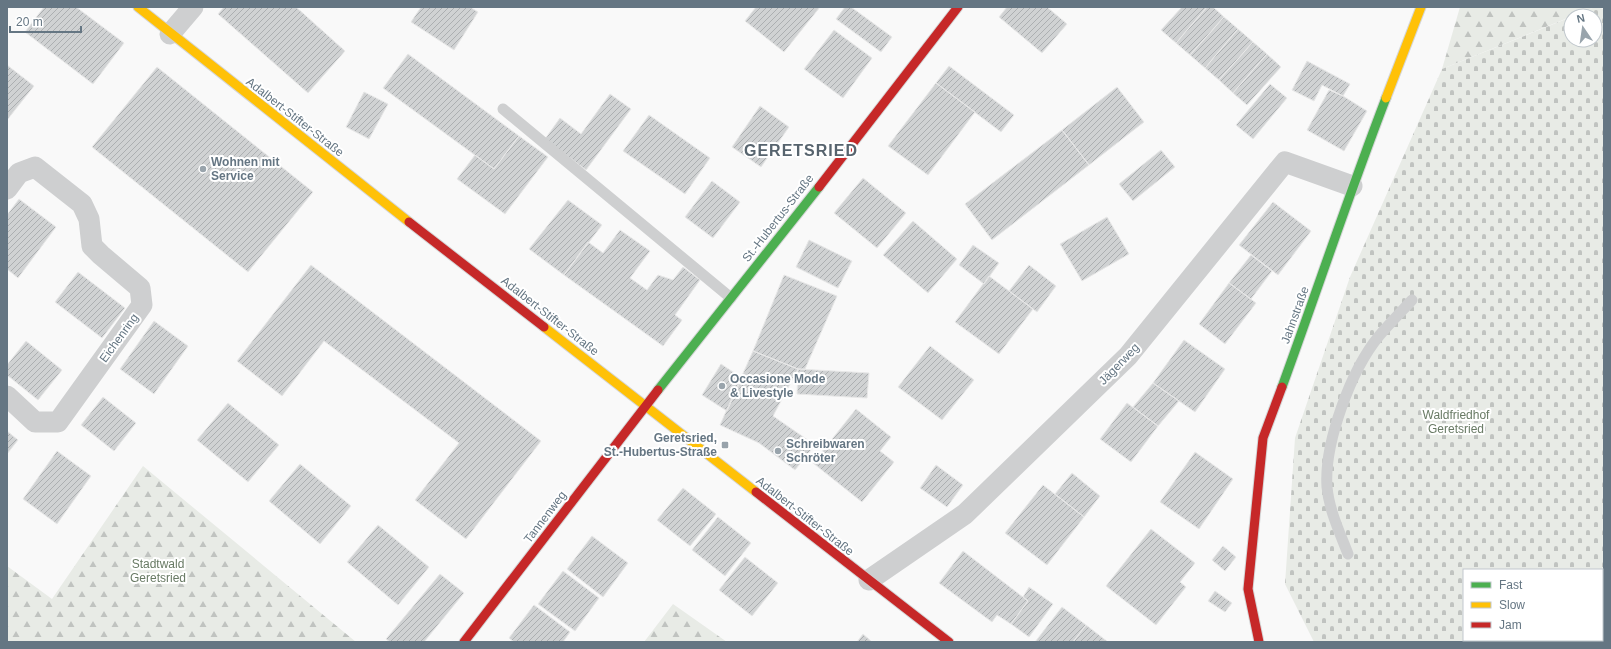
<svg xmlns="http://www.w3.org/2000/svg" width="1611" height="649" font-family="Arial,sans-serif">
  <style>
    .forest { fill: url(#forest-firs) }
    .cemetery { fill: url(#cemetery-stones); fill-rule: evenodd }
    .building { fill: url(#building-hatch); stroke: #e8e8e8 }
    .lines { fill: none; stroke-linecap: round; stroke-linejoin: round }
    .fast-casing { stroke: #d5d6d7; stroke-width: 11 }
    .slow-casing { stroke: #d5d6d7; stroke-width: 11 }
    .jam-casing { stroke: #d5d6d7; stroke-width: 11 }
    .lane { stroke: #cecfd0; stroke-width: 11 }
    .street { stroke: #cecfd0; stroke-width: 21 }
    .fast { stroke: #4caf50; stroke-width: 9 }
    .slow { stroke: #ffc107; stroke-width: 9 }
    .jam { stroke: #c62828; stroke-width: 9 }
    .poi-dot { fill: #99a4ac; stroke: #fff; stroke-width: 1.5 }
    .labels { text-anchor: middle; stroke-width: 4; stroke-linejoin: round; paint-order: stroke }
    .street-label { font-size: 12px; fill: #657683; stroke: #fff }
    .poi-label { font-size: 12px; font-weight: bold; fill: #657683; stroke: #fff; text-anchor: start }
    .park-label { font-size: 12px; fill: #687a64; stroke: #fff }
    .district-label { font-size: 16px; font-weight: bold; letter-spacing: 1px; fill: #57646e; stroke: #fff }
  </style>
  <defs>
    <pattern id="forest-firs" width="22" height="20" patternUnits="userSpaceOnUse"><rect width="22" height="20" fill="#e8ebe6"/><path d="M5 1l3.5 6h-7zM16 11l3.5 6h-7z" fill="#c0c3c0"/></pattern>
    <pattern id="cemetery-stones" width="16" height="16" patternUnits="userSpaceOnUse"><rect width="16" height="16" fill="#e8ebe6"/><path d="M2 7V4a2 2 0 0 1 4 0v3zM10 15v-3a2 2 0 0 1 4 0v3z" fill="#c0c3c0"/></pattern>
    <pattern id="building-hatch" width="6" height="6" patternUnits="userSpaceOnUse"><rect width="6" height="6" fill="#d0d2d3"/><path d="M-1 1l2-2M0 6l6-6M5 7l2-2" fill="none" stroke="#acafb1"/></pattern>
  </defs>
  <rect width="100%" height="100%" fill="#f9f9f9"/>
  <!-- forest -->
  <path class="forest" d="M1460 7H1595L1442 69Z
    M143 466 356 642H7V566L52 599Z
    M673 604 727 642H644Z"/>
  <!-- cemetery -->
  <path class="cemetery" d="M1595 7 1604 9V642H1314L1285 584 1295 438 1350 277 1442 69 1571 17V40H1595V16H1573ZM1464 570H1602V640H1464Z"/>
  <!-- building -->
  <path class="building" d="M44 7H76L124 43 93 84 25 32Z
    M224 7H296L345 51 308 93 218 14Z
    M421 7H470L478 12 454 50 411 22Z
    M756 7H820L784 52 745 21Z
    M845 7H851L892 37 881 52 836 19Z
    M1007 7H1047L1067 24 1042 53 999 17Z
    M1182 7H1207L1176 43 1161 30Z
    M1207 7H1213L1224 17 1190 55 1176 43Z
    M1224 17 1238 29 1205 68 1190 55Z
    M1238 29 1253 42 1219 80 1205 68Z
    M834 30 872 58 843 98 804 69Z
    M1253 42 1267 54 1233 93 1219 80Z
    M408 54 519 136 494 169 383 88Z
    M1267 54 1281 67 1247 105 1233 93Z
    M1307 61 1350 84 1343 96 1322 85 1314 101 1292 90Z
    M7 65 34 86 7 120Z
    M949 66 1014 115 1001 132 936 83Z
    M157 67 313 192 248 272 92 147Z
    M936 83 975 112 928 175 888 146Z
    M1270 84 1287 98 1253 139 1236 125Z
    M1117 87 1144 122 1089 165 1062 130Z
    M1329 90 1343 96 1367 111 1344 151 1307 130Z
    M364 92 388 104 369 139 346 127Z
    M610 94 631 109 586 170 545 139 560 118 581 134Z
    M760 106 789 127 761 167 732 147Z
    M649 115 710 158 685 194 623 151Z
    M1062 130 1089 165 992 240 965 204Z
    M519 136 548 157 505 214 457 179 475 155 494 169Z
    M1161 150 1175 167 1133 201 1119 184Z
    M863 178 906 213 877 248 834 213Z
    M712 181 740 202 713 238 685 217Z
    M19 199 56 227 18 278 7 269V215Z
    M568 200 602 225 564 275 529 249Z
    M1273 202 1311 231 1278 275 1239 245Z
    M1107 217 1129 254 1082 281 1060 244Z
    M913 221 957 259 928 293 883 255Z
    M620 230 650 251 630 278 647 290 658 275 673 280 683 267 700 280 675 315 682 320 663 346 564 275 588 242 603 253Z
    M809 240 852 261 838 288 796 267Z
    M973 245 999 263 984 284 959 265Z
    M1251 255 1272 271 1251 299 1229 283Z
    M311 265 541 441 466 539 415 500 459 443 324 341 282 396 237 361Z
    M1029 265 1056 286 1037 312 1009 291Z
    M78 272 125 308 102 338 55 302Z
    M784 275 837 296 805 369H798L753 351Z
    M989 276 1033 309 999 354 955 322Z
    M1229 283 1256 303 1225 344 1199 324Z
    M154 321 188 346 154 394 120 369Z
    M1184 340 1225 369 1195 412 1153 383Z
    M26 341 62 370 38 400 7 375V365Z
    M930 346 974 380 942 420 898 387Z
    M753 351 798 369 773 416 815 445 795 470 759 443 720 425Z
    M721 364 742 378 727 411 702 395Z
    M798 369 869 373 867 398 797 394Z
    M1153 383 1179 401 1158 426 1133 407Z
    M103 397 136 423 114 451 81 425Z
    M228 403 279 445 248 482 197 440Z
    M1127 403 1158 426 1131 462 1100 439Z
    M856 409 891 437 880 451 894 462 862 502 813 463Z
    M7 431 18 440 7 454Z
    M57 451 91 476 57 524 23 499Z
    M1195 452 1233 479 1199 529 1160 502Z
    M300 464 351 506 320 544 269 501Z
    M936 465 963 485 947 507 920 488Z
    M1072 473 1100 496 1084 517 1055 494Z
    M1043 485 1084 517 1047 565 1005 533Z
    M683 488 716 514 690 546 657 520Z
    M718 517 751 543 725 576 692 550Z
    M378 525 429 567 398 605 347 562Z
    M1151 529 1195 563 1180 582 1186 587 1156 625 1106 586Z
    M592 536 628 563 603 597 567 569Z
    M1223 546 1236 557 1225 571 1212 560Z
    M963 551 1028 601 1011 624 997 615 992 622 939 583Z
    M745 557 778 583 752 616 719 590Z
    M563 571 599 598 575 631 538 604Z
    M440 574 464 593 424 642H390L386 639Z
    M1029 587 1053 604 1029 637 1011 624 1028 601 1023 597Z
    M1215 591 1232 603 1225 612 1208 601Z
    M534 605 570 632 563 642H514L509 638Z
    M1062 607 1086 625 1073 642H1035Z
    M1086 625 1108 642H1073Z
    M863 634 872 642H857Z"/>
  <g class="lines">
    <!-- fast casing -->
    <g class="fast-casing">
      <path id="fast" d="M1282 387C1317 291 1349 194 1386 98
        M658 390 819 187"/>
    </g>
    <!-- slow casing -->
    <g class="slow-casing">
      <path id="slow" d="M138 7 409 222
        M1386 98 1421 7
        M544 327 756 492"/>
    </g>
    <!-- jam casing -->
    <g class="jam-casing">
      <path id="jam" d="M819 187 958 7
        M409 222 544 327
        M756 492 949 642
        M464 642 658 390
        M1259 642 1248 589 1263 438 1282 387"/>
    </g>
    <!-- lane -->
    <path class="lane" d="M503 109 731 298
      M1348 554C1340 533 1329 510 1327 487 1324 443 1351 370 1379 336 1389 324 1401 312 1412 300"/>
    <!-- street -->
    <path class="street" d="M170 34 193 7
      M7 189 19 173 35 167 82 204 89 219 92 246 101 255 140 288 142 305 58 422H35L7 396
      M869 580 965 514 1128 356 1285 162 1352 186"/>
    <!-- fast -->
    <use href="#fast" class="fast"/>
    <!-- slow -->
    <use href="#slow" class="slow"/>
    <!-- jam -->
    <use href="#jam" class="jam"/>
  </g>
  <!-- markers -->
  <g class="poi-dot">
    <circle cx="203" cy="169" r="4"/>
    <circle cx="722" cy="386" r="4"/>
    <rect x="721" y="441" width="8" height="8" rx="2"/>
    <circle cx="778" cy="451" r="4"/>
  </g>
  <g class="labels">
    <!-- street labels -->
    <g class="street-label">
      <text transform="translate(295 117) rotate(38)" y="4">Adalbert-Stifter-Straße</text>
      <text transform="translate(778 218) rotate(-52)" y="4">St.-Hubertus-Straße</text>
      <text transform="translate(1295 315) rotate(-70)" y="4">Jahnstraße</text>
      <text transform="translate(550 316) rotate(38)" y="4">Adalbert-Stifter-Straße</text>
      <text transform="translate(119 338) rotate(-54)" y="4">Eichenring</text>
      <text transform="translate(1119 364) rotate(-46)" y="4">Jägerweg</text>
      <text transform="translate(805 516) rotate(38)" y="4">Adalbert-Stifter-Straße</text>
      <text transform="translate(545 517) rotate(-53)" y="4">Tannenweg</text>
    </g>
    <!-- poi labels -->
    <g class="poi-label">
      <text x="211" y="166">Wohnen mit<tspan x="211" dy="14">Service</tspan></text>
      <text x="730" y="383">Occasione Mode<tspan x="730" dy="14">&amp; Livestyle</tspan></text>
      <text x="717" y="442" text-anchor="end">Geretsried,<tspan x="717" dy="14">St.-Hubertus-Straße</tspan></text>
      <text x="786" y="448">Schreibwaren<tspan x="786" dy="14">Schröter</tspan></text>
    </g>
    <!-- park labels -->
    <g class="park-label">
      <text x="1456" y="419">Waldfriedhof<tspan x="1456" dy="14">Geretsried</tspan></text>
      <text x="158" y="568">Stadtwald<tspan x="158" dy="14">Geretsried</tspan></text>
    </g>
    <!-- district labels -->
    <g class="district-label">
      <text x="801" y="156">GERETSRIED</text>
    </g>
  </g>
  <!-- border -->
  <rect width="1611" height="649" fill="none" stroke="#657683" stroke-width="16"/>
  <!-- legend -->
  <rect x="1463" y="569" width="140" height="72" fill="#ffffff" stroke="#c1c8cd"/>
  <rect x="1471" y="582" width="20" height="6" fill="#4caf50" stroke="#c1c8cd"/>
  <text x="1499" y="589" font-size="12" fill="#657683">Fast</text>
  <rect x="1471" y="602" width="20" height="6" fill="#ffc107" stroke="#c1c8cd"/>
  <text x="1499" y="609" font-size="12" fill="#657683">Slow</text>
  <rect x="1471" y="622" width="20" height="6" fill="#c62828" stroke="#c1c8cd"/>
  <text x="1499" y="629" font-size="12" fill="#657683">Jam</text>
  <!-- north arrow -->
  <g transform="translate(1583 28) rotate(347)"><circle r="19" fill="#ffffff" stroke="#c1c8cd"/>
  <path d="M0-3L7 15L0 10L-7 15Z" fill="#99a4ac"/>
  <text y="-6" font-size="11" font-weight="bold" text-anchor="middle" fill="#657683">N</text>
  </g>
  <!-- scale -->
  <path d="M10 26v6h71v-6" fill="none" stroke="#657683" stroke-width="2"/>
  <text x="16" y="26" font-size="12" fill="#657683" stroke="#ffffff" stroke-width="3" paint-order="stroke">20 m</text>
</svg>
